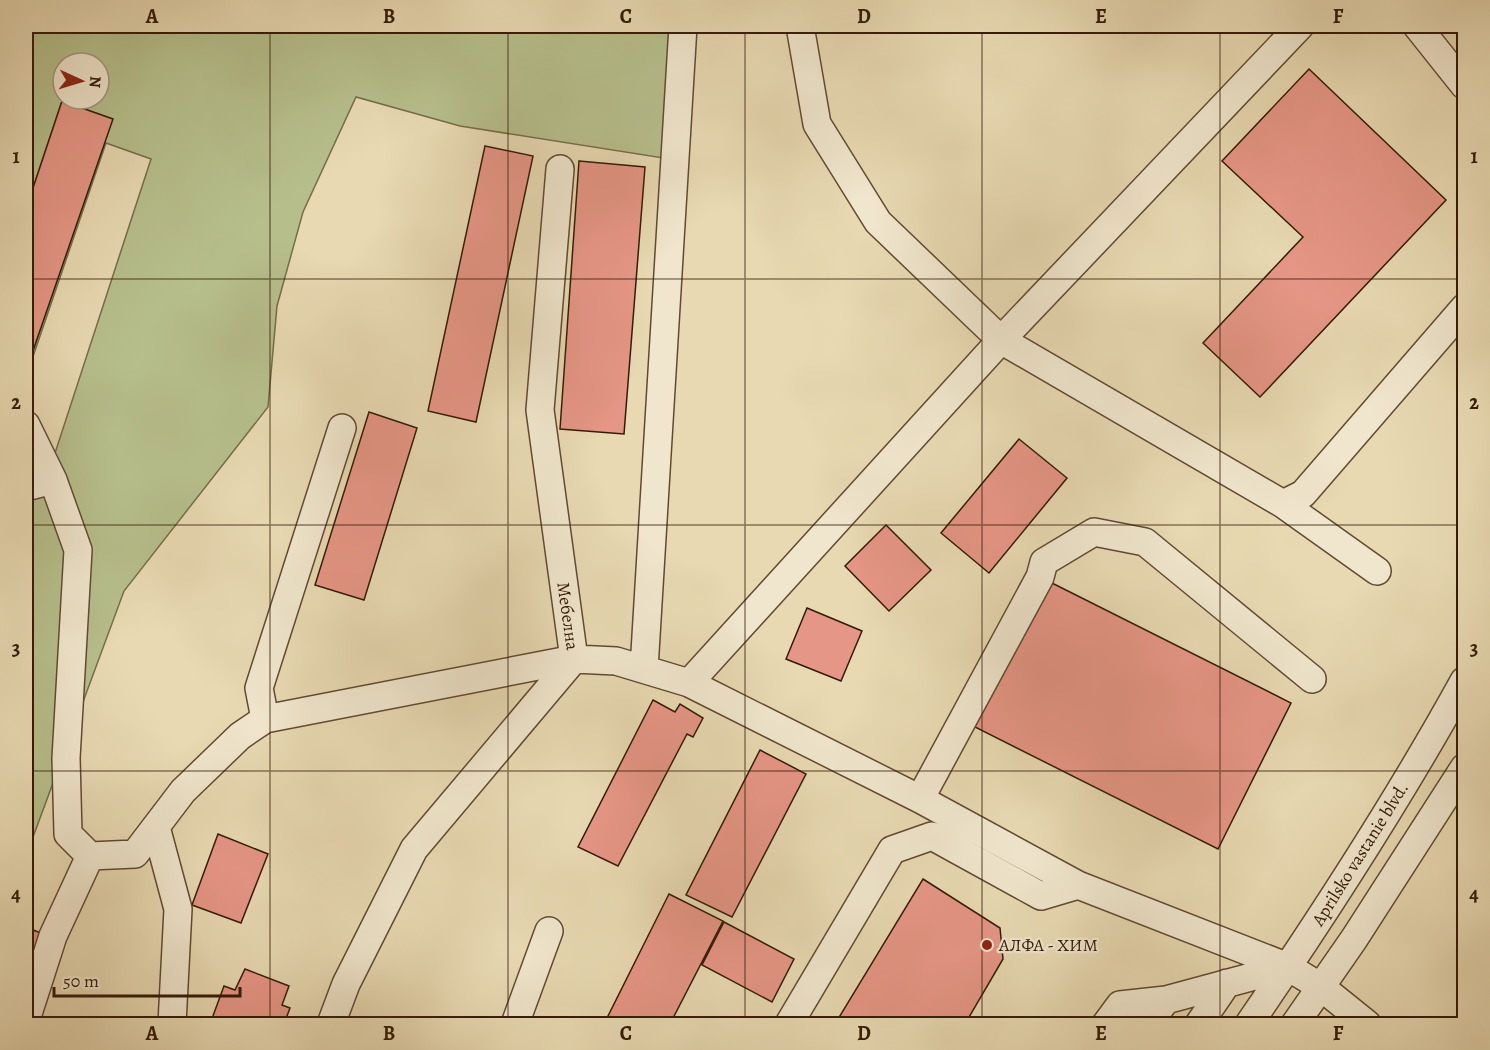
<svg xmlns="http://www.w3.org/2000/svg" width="1490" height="1050" font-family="Alegreya,serif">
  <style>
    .green { fill: #b6bf8c; stroke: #756d4a; stroke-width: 1.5; fill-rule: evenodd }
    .building { fill: #e69686; stroke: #341b07; stroke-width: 1.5 }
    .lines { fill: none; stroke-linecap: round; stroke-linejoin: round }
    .minor-casing { stroke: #614a32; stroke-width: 30 }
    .minor { stroke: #f0e6cd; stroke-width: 27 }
    .grid { fill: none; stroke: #341b07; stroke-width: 1.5; stroke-opacity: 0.55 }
    .poi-dot { fill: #8f2418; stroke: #f0e6cd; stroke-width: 2 }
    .labels { text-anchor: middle; stroke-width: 4.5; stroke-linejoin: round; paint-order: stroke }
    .street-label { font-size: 18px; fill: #341b07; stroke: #f0e6cd }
    .poi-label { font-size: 18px; fill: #341b07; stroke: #f0e6cd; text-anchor: start }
    .neatline { fill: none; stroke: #341b07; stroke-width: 2 }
    .grid-label { font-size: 20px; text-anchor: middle; font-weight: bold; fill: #341b07 }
  </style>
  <rect width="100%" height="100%" fill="#e8d9b2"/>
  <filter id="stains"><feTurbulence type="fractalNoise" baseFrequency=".00333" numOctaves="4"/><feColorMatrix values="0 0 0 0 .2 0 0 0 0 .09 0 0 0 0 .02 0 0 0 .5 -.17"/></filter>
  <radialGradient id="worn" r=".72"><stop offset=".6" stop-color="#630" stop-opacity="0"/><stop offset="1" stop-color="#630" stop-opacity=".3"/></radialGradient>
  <!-- green -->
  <path class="green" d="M26 26H672L663 158 460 126 356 97 303 212 277 306 268 407 124 591 26 856V491L41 496 151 159 106 143 26 377V371L112 119 62 101 26 209ZM63 63H99V99H63Z"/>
  <!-- building -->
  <path class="building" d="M1309 69 1446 200 1260 397 1203 343 1303 237 1222 161Z
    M62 101 113 119 26 371V209Z
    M485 146 533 156 476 422 428 411Z
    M579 161 645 167 624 434 560 429Z
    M369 412 417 428 364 600 315 585Z
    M1019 439 1067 478 989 573 941 533Z
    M886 525 931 570 889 611 845 566Z
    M1040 577 1291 703 1218 849 967 723Z
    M807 608 862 631 841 681 786 659Z
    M653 700 675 712 680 704 703 718 693 737 687 734 618 866 578 847Z
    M760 750 806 774 732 917 686 895Z
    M218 834 268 854 241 923 192 905Z
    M923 879 1000 928 1003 959 965 1024H835Z
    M669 894 723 921 670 1024H604Z
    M724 922 794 959 772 1002 702 965Z
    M26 927 48 936 26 993Z
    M245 969 289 986 282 1005 290 1008 284 1024H210L224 986 235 990Z"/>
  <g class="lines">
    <!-- minor casing -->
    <g class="minor-casing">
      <path id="minor" d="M800 26 817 124 878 222 1001 340 1283 504 1303 494 1464 308
        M1417 26 1464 85
        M26 425 53 480 78 550 66 758 68 834 90 856 135 854 183 791 240 736 265 719 574 659 616 661 689 683 920 799 1078 885 1288 967 1321 987 1367 1024
        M26 487 53 480
        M1283 504 1377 571
        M644 669 683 26
        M689 683 1001 340 1300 26
        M265 719 259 688 342 428
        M920 799 1040 577 1044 562 1094 532 1145 542 1312 679
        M156 827 178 909 172 1024
        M26 1020 53 936 90 856
        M331 1024 346 984 414 849 574 659 540 410 560 169
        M515 1024 549 931
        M789 1024 892 850 932 836 1041 896 1078 885
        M1106 1024 1120 1005 1166 1000
        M1148 1024 1166 1000 1288 967
        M1199 1024 1227 983
        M1249 1024C1325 913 1399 799 1464 681
        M1295 1024 1354 939 1464 768"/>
    </g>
    <!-- minor -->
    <use href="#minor" class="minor"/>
  </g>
  <!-- grid -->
  <path class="grid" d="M270 26V1024M508 26V1024M745 26V1024M982 26V1024M1220 26V1024M26 279H1464M26 525H1464M26 771H1464"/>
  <!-- markers -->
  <circle class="poi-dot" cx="987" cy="945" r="6"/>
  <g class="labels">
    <!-- street labels -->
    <g class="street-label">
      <text transform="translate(568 616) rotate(82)" y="6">Мебелна</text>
      <text transform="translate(1360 854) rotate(-58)" y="6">Aprilsko vastanie blvd.</text>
    </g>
    <!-- poi labels -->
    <g class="poi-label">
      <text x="999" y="951">АЛФА - ХИМ</text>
    </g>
  </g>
  <!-- margin -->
  <rect width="1490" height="1050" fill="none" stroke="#e8d9b2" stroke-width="66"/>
  <!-- north arrow -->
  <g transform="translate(81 81) rotate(94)"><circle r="28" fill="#f0e6cd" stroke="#a5957e" stroke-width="1.5"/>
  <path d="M0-4.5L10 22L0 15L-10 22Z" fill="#8f2418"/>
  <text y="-9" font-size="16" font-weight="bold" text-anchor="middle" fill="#341b07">N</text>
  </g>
  <!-- scale -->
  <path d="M54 987v9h186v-9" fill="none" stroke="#341b07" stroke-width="3"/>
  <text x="63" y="987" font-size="18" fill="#341b07" stroke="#f0e6cd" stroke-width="4.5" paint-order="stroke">50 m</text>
  <rect x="33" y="33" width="1424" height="984" class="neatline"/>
  <g class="grid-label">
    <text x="152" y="23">A</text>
    <text x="389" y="23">B</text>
    <text x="626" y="23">C</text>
    <text x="864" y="23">D</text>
    <text x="1101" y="23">E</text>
    <text x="1338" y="23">F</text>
    <text x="16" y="163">1</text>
    <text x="1474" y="163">1</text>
    <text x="16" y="409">2</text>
    <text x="1474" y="409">2</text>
    <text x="16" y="655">3</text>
    <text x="1474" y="655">3</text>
    <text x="16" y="901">4</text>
    <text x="1474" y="901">4</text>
    <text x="152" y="1040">A</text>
    <text x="389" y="1040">B</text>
    <text x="626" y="1040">C</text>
    <text x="864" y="1040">D</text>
    <text x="1101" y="1040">E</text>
    <text x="1338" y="1040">F</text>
  </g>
  <rect width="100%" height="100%" filter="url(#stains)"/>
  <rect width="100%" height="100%" fill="url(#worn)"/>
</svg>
